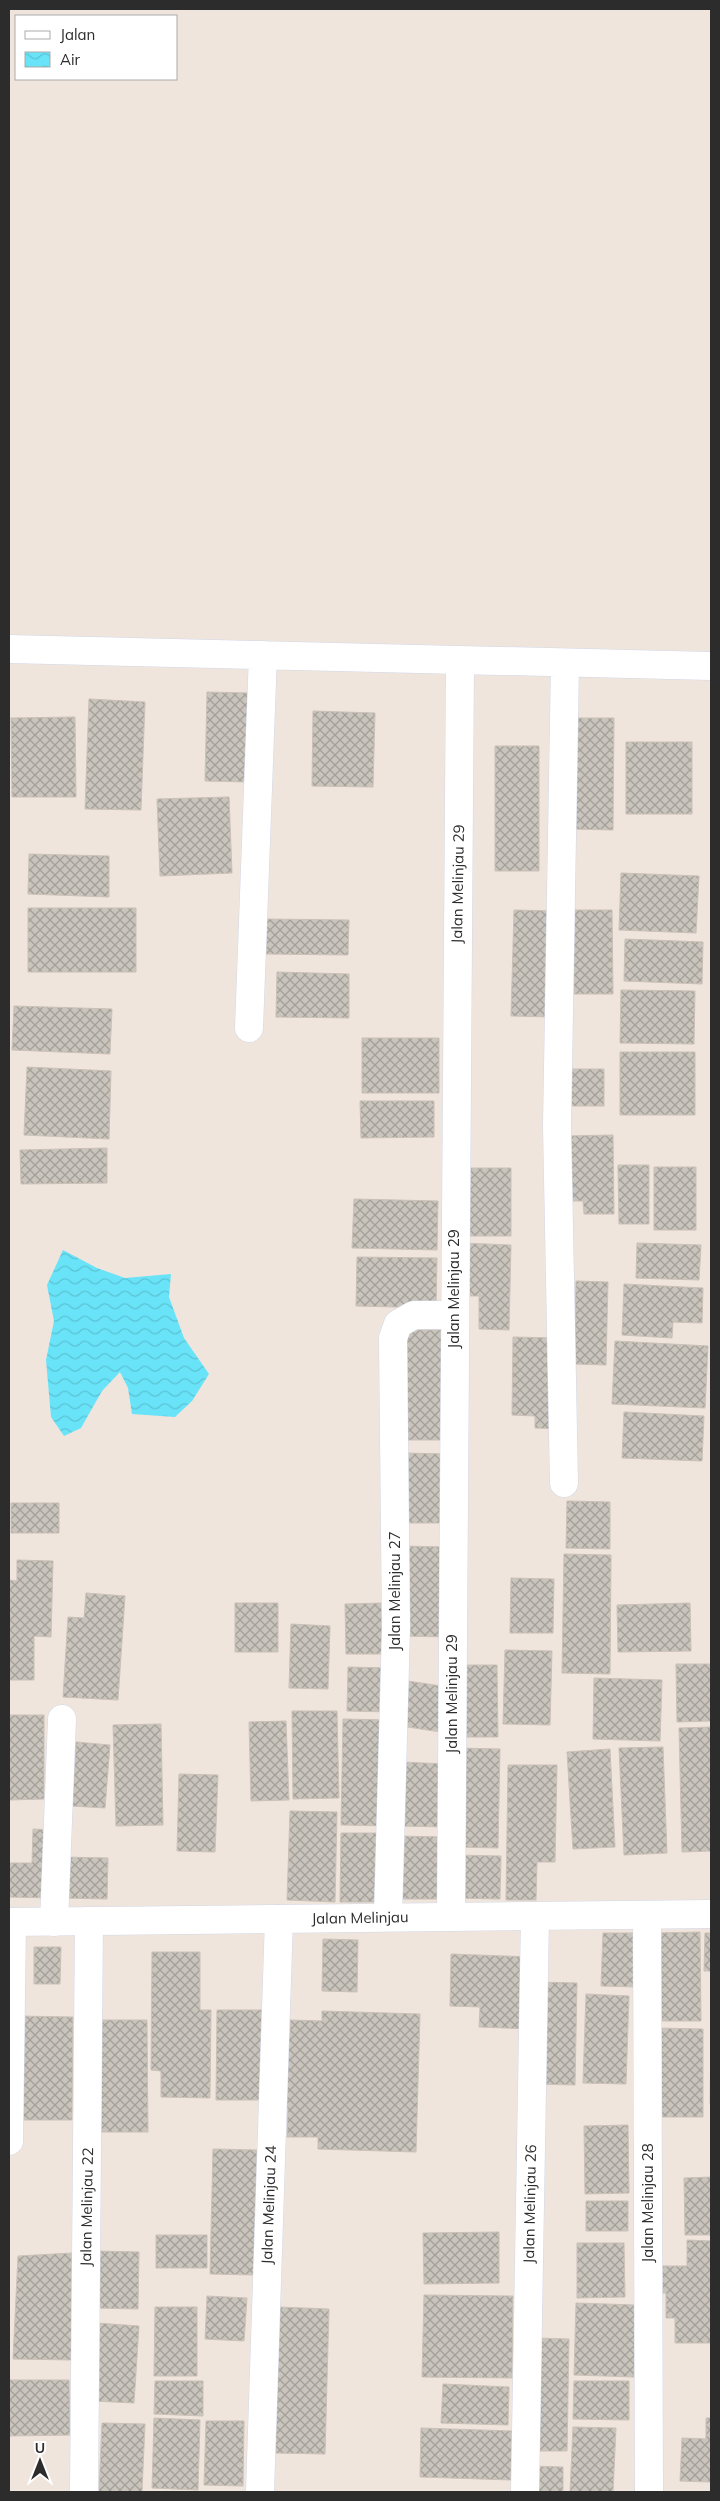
<svg xmlns="http://www.w3.org/2000/svg" width="720" height="2501" font-family="Mulish,sans-serif">
  <style>
    .water { fill: url(#water-waves) }
    .building { fill: url(#building-cross-hatch); stroke: #cbc1b7 }
    .lines { fill: none; stroke-linecap: round; stroke-linejoin: round }
    .street-casing { stroke: #d2d8e6; stroke-width: 29 }
    .secondary-casing { stroke: #d2d8e6; stroke-width: 29 }
    .street { stroke: #fff; stroke-width: 28 }
    .secondary { stroke: #fff; stroke-width: 28 }
    .labels { text-anchor: middle; stroke-width: 4.5; stroke-linejoin: round; paint-order: stroke }
    .street-label { font-size: 15px; fill: #2c2c2c; stroke: #fff }
  </style>
  <defs>
    <pattern id="water-waves" width="16" height="10" patternUnits="userSpaceOnUse" patternTransform="scale(1.25)"><rect width="16" height="10" fill="#69e3f8"/><path d="M0 5q4-4 8 0t8 0" fill="none" stroke="#5bc3d5"/></pattern>
    <pattern id="building-cross-hatch" width="8" height="8" patternUnits="userSpaceOnUse" patternTransform="scale(1.25)"><rect width="8" height="8" fill="#c9c4bc"/><path d="M0 0l8 8M0 8l8-8" fill="none" stroke="#a39f99"/></pattern>
  </defs>
  <rect width="100%" height="100%" fill="#efe5dd"/>
  <!-- water -->
  <path class="water" d="M63 1250 97 1268 125 1278 171 1274 169 1297 184 1338 209 1374 192 1401 175 1417 132 1414 128 1388 120 1372 102 1391 81 1428 64 1436 51 1417 46 1360 54 1321 47 1285Z"/>
  <!-- building -->
  <path class="building" d="M207 692 249 693 247 782 205 781Z
    M89 699 145 702 141 810 85 809Z
    M313 711 375 713 373 787 312 786Z
    M75 717 76 797H12L11 718Z
    M571 718H614L613 830 570 829Z
    M626 742H692V814H626Z
    M495 746H539V871H495Z
    M229 797 232 873 160 876 157 799Z
    M29 854 109 856V897L28 894Z
    M621 873 699 876 696 933 619 930Z
    M28 908H136V972H28Z
    M514 910 555 911 553 1017 511 1016Z
    M573 910H612L613 994H574Z
    M266 919 349 920 348 955 266 954Z
    M625 939 703 942 702 984 624 981Z
    M277 972 349 974V1018L276 1017Z
    M621 990 695 991 694 1044 620 1043Z
    M14 1006 112 1009 110 1054 12 1050Z
    M362 1038H439V1093H362Z
    M620 1052H695V1115H620Z
    M27 1067 111 1071 109 1139 24 1135Z
    M566 1069H604V1106H566Z
    M360 1101H434V1137L361 1138Z
    M613 1135 614 1214H584L583 1201H567L565 1136Z
    M107 1148V1183L21 1184 20 1150Z
    M618 1165H649V1224H619Z
    M654 1167H696V1230H654Z
    M464 1168H511V1236H458Z
    M354 1199 438 1201 437 1250 352 1248Z
    M462 1243 511 1245 509 1330 479 1329V1296H460Z
    M637 1243 701 1245 699 1280 636 1278Z
    M357 1257 437 1258 436 1308 356 1306Z
    M576 1281 608 1282 606 1365 574 1364Z
    M624 1284 703 1288 702 1323 673 1322 672 1338 622 1335Z
    M401 1330H447V1440H401Z
    M513 1337 557 1338 561 1429 535 1428V1416L512 1415Z
    M615 1341 708 1346 705 1408 612 1404Z
    M624 1412 704 1416 702 1461 622 1458Z
    M405 1453 447 1454 446 1523H404Z
    M567 1501 610 1502V1549L566 1548Z
    M11 1503H59V1533H11Z
    M403 1546 447 1547V1637L402 1636Z
    M564 1554 611 1555 610 1674 562 1673Z
    M17 1560 53 1561 51 1637 34 1636V1680H9V1580L17 1581Z
    M511 1578 554 1579 553 1633H510Z
    M86 1593 125 1596 118 1700 63 1697 68 1617 84 1618Z
    M235 1603H278V1652H235Z
    M382 1603V1654H346L345 1604Z
    M690 1603 691 1651 618 1652 617 1605Z
    M291 1624 330 1626 328 1689 289 1688Z
    M505 1650 552 1651 550 1725 503 1724Z
    M676 1664H711V1721L677 1722Z
    M457 1665H497L498 1737H457Z
    M348 1667 391 1668 390 1712 347 1711Z
    M594 1678 662 1680 660 1741 593 1739Z
    M408 1681 448 1687 441 1732 401 1726Z
    M292 1711H337L339 1798 293 1799Z
    M9 1715H44V1799L9 1800Z
    M343 1719 389 1720 387 1826 341 1825Z
    M286 1721 289 1800 251 1801 249 1722Z
    M161 1724 163 1825 116 1826 113 1725Z
    M711 1727V1851L682 1852 679 1728Z
    M76 1742 110 1745 105 1808 72 1806Z
    M663 1747 667 1853 624 1855 619 1748Z
    M458 1748 500 1749 498 1848 456 1847Z
    M610 1749 615 1847 573 1849 567 1752Z
    M401 1762 447 1764 445 1827 398 1826Z
    M508 1765H557L555 1862H537L536 1900H506Z
    M179 1774 218 1775 215 1852 177 1851Z
    M290 1811 337 1812 335 1902 287 1900Z
    M33 1829 53 1830 51 1898 9 1897V1863H32Z
    M341 1833H384L383 1902H340Z
    M399 1836 444 1837 443 1899H398Z
    M454 1855 501 1856 500 1899 454 1898Z
    M64 1857 108 1858 107 1899 63 1898Z
    M700 1932 701 2021H658L657 1933Z
    M603 1933H639L637 1987 601 1986Z
    M705 1933H711V1971H704Z
    M323 1939 358 1940 357 1992 322 1991Z
    M34 1947H61L60 1984H34Z
    M152 1952H200V2010H211L210 2098 161 2097V2071L151 2070Z
    M451 1954 532 1957 529 2029 479 2027 480 2007 450 2006Z
    M537 1982 577 1983 575 2085 535 2084Z
    M586 1994 629 1996 626 2084 583 2083Z
    M217 2010H262L261 2100H216Z
    M322 2011 420 2014 416 2152 318 2149V2137H287L288 2108H276L278 2035H290V2020L322 2021Z
    M19 2016 73 2017 72 2120H17Z
    M100 2020H147L148 2132H101Z
    M657 2028 703 2029V2117H657Z
    M711 2035V2104H710Z
    M628 2125 629 2193 585 2194 584 2126Z
    M213 2149 257 2150 254 2275 210 2274Z
    M711 2177V2235H685L684 2178Z
    M586 2201H628V2231H586Z
    M499 2232V2283L424 2284 423 2233Z
    M156 2235H207V2268H156Z
    M687 2240 711 2241V2343H675V2318H666V2293H653V2266H687Z
    M577 2243H624L625 2297 577 2298Z
    M96 2251 139 2252 138 2309 95 2308Z
    M72 2253V2360L13 2359 18 2256Z
    M424 2295 513 2296 512 2378 422 2377Z
    M207 2296 247 2298 244 2341 205 2339Z
    M576 2303 636 2305 634 2377 574 2375Z
    M155 2307H197V2376H154Z
    M278 2307 329 2309 325 2454 274 2453Z
    M97 2323 139 2326 134 2403 93 2401Z
    M534 2338 569 2339 567 2451H532Z
    M9 2380H69L70 2435 9 2436Z
    M155 2381H203V2416L154 2414Z
    M574 2381H629V2420L573 2419Z
    M443 2384 509 2387 508 2425 441 2423Z
    M154 2418 200 2420 198 2490 152 2488Z
    M706 2418H711V2482L680 2481 682 2438 706 2439Z
    M206 2421H244L243 2486 204 2485Z
    M102 2423 145 2424 142 2492H99Z
    M573 2427 616 2428 613 2492H570Z
    M421 2428 512 2431 511 2480 420 2477Z
    M532 2466 563 2467V2492H532Z"/>
  <g class="lines">
    <!-- street casing -->
    <g class="street-casing">
      <path id="street" d="M9 649 711 666
        M249 1028 263 655
        M564 1483 557 1126 565 663
        M647 1915 649 2492
        M388 1917 396 1628 393 1338 398 1324 414 1315H454
        M451 1917 460 661
        M54 1922 62 1719
        M9 2141 12 1922
        M84 2492 89 1921
        M260 2492 279 1919
        M525 2492 535 1916"/>
    </g>
    <!-- secondary casing -->
    <g class="secondary-casing">
      <path id="secondary" d="M9 1922 711 1914"/>
    </g>
    <!-- street -->
    <use href="#street" class="street"/>
    <!-- secondary -->
    <use href="#secondary" class="secondary"/>
  </g>
  <g class="labels">
    <!-- street labels -->
    <g class="street-label">
      <text transform="translate(458 884) rotate(-89)" y="5">Jalan Melinjau 29</text>
      <text transform="translate(454 1289) rotate(-90)" y="5">Jalan Melinjau 29</text>
      <text transform="translate(395 1591) rotate(-90)" y="5">Jalan Melinjau 27</text>
      <text transform="translate(452 1694) rotate(-90)" y="5">Jalan Melinjau 29</text>
      <text transform="translate(360 1918) rotate(-1)" y="5">Jalan Melinjau</text>
      <text transform="translate(648 2203) rotate(-90)" y="5">Jalan Melinjau 28</text>
      <text transform="translate(530 2204) rotate(-89)" y="5">Jalan Melinjau 26</text>
      <text transform="translate(269 2205) rotate(-88)" y="5">Jalan Melinjau 24</text>
      <text transform="translate(87 2207) rotate(-89)" y="5">Jalan Melinjau 22</text>
    </g>
  </g>
  <!-- border -->
  <rect width="720" height="2501" fill="none" stroke="#2c2c2c" stroke-width="20"/>
  <!-- legend -->
  <rect x="15" y="15" width="162" height="65" fill="#ffffff" stroke="#ababab"/>
  <rect x="25" y="31" width="25" height="8" fill="#ffffff" stroke="#ababab"/>
  <text x="60" y="40" font-size="15" fill="#2c2c2c">Jalan</text>
  <rect x="25" y="52" width="25" height="15" fill="url(#water-waves)" stroke="#ababab"/>
  <text x="60" y="65" font-size="15" fill="#2c2c2c">Air</text>
  <!-- north arrow -->
  <g transform="translate(40 2461)" stroke="#ffffff" stroke-width="4" paint-order="stroke">
  <path d="M0-4L9 19L0 12L-9 19Z" fill="#2c2c2c"/>
  <text y="-8" font-size="14" font-weight="bold" text-anchor="middle" fill="#2c2c2c">U</text>
  </g>
</svg>
